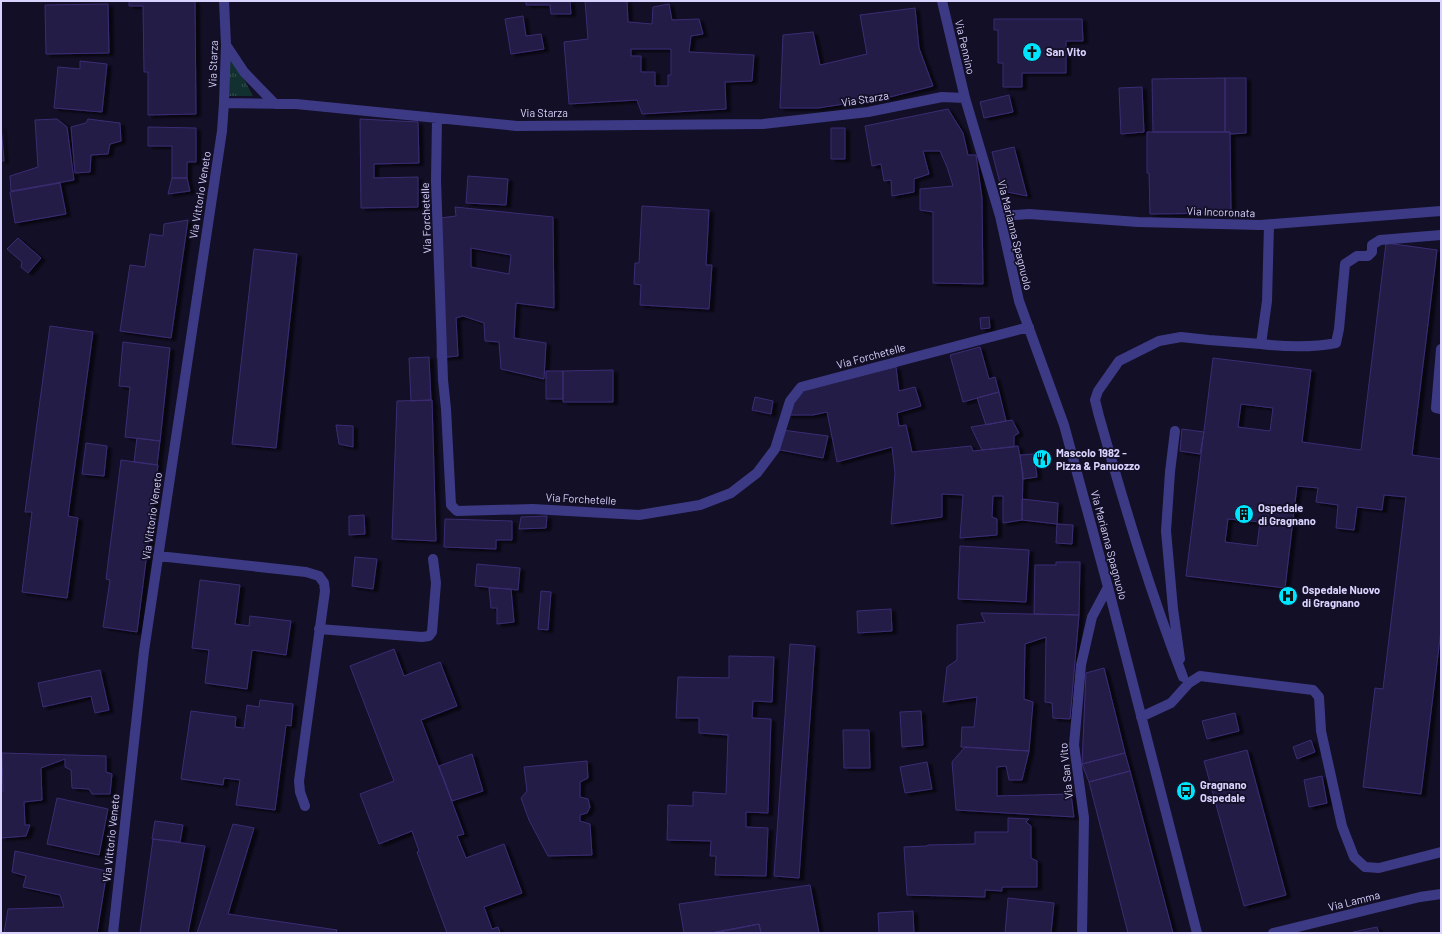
<svg xmlns="http://www.w3.org/2000/svg" width="1442" height="934" font-family="Barlow,sans-serif">
  <style>
    .grass { fill: url(#grass-tufts) }
    .building { fill: #241b47; stroke: #3b2d73; fill-rule: evenodd; filter: url(#shadow) }
    .lines { fill: none; stroke-linecap: round; stroke-linejoin: round }
    .minor { stroke: #3d3a85; stroke-width: 10 }
    .labels { text-anchor: middle; stroke-width: 3.5; stroke-linejoin: round; paint-order: stroke }
    .street-label { font-size: 11px; fill: #d9d4ff; stroke: #130f26 }
    .poi-label { font-size: 11px; font-weight: bold; fill: #d9d4ff; stroke: #130f26; text-anchor: start }
  </style>
  <defs>
    <pattern id="grass-tufts" width="24" height="20" patternUnits="userSpaceOnUse"><rect width="24" height="20" fill="#12302f"/><path d="M3 7l-1-3M5 7V3M7 7l1-3M15 17l-1-3M17 17v-4M19 17l1-3" fill="none" stroke="#344d4e"/></pattern>
    <filter id="shadow"><feDropShadow dx="4.5" dy="2.5" stdDeviation="1" flood-color="#0009"/></filter>
  </defs>
  <rect width="100%" height="100%" fill="#130f26"/>
  <!-- grass -->
  <path class="grass" d="M226 45 253 96H224Z"/>
  <!-- building -->
  <path class="building" d="M129 1H195L196 114 148 115V72H144L143 6H129Z
    M526 1H570L571 14H551L550 5H526Z
    M585 1H627L628 22 652 24 653 7 669 4 672 20 699 19 703 34 691 36 689 52 754 55 752 81 725 82 726 109 642 114 637 100 569 104 564 42 588 39ZM631 49H671V75H668V86H655V72H641V56H631Z
    M108 4 109 53 46 54 45 5Z
    M915 8 919 48 933 86 890 97 818 108H780L783 35 813 32 820 65 867 54 860 15Z
    M523 16 526 36 541 34 544 49 511 54 505 19Z
    M994 19H1082L1083 41H1066V73H1022V87H1003V63H998V30H994Z
    M80 61 107 64 102 112 54 108 58 67 80 69Z
    M1225 78H1246V133L1230 134V132H1225Z
    M1225 78V132H1153L1152 79Z
    M1142 87 1144 132 1121 134 1119 88Z
    M1009 95 1013 112 984 118 980 102Z
    M948 109 963 133 968 155H976L982 198 983 284 933 283V212L920 210V189L953 186 947 167 940 151H923L929 174 914 179V192L892 196 891 180 884 181 881 164 872 166 865 126Z
    M57 119 67 127 74 180 11 191 10 176 38 167 35 120Z
    M88 119 120 123 121 141 110 144 108 154 91 155 90 172 75 173 71 127 86 123Z
    M360 119 418 122 419 163 374 164V178L418 177V207L361 208Z
    M1 126 4 161H1Z
    M148 127 196 128V162H187V178H172V146H148Z
    M831 128H845V159H831Z
    M1147 132H1230L1231 213 1150 214 1149 173H1147Z
    M1014 147 1027 196 1002 191 992 152Z
    M468 176 508 179 506 205 466 203Z
    M172 178H187L190 191 168 194Z
    M60 183 66 214 15 223 10 192Z
    M642 206 709 210 706 265H712L709 309 640 305 641 285 634 284 635 263H639Z
    M455 207 553 217 554 308 516 303 514 338 546 343 544 379 501 369 499 342 485 341 484 323 463 316 456 318 458 356 437 358 440 218 456 216ZM471 248 511 255 509 274 471 267Z
    M188 220 171 338 120 331 130 265 145 267 150 234 163 236 164 224Z
    M18 238 41 258 28 273 21 267 22 262 7 249Z
    M1386 243 1437 250 1412 455 1441 459V630L1421 794 1363 787 1375 688 1383 689 1406 497 1384 495 1382 510 1357 507 1354 530 1336 528 1338 505 1316 502 1318 488 1297 486 1285 588 1186 576 1213 358 1311 370 1302 442 1361 450ZM1241 404 1273 408 1270 431 1238 427ZM1228 519 1260 522 1257 546 1225 542Z
    M254 249 297 254 276 448 232 444Z
    M989 317 990 328 981 329 980 318Z
    M50 326 93 332 68 516 78 518 67 598 22 592 32 512H25Z
    M123 342 170 348 160 441 125 437 130 387 119 386Z
    M980 347 989 379 995 377 999 392 963 402 950 355Z
    M429 357 431 400 411 401 409 358Z
    M896 367 899 391 915 387 921 406 897 413 899 426 906 425 912 452 971 446 973 451 1018 446 1023 473 1022 520 1003 523V496H993L992 517 997 519V535L960 538 963 495 942 494V517L891 524 895 473 892 447 837 462 827 412 813 415H787L792 393Z
    M613 370V402H563V371Z
    M546 371H563V399H546Z
    M999 392 1006 421 986 425 977 398Z
    M755 397 773 401 771 414 752 410Z
    M432 400 436 541 392 539 397 401Z
    M1012 420 1019 433 1014 436V447L982 450 971 427Z
    M336 425 353 426V447L339 444Z
    M1182 429 1204 432 1200 454 1180 451Z
    M782 430 828 436 823 458 775 449Z
    M137 438 160 441 157 465 134 462Z
    M86 443 107 446 104 476 82 474Z
    M1034 454 1037 477 1023 479 1020 455Z
    M121 460 158 465 137 632 103 627 110 580 106 579Z
    M1022 499 1058 503 1057 524 1022 520Z
    M364 515 365 534 349 535V516Z
    M547 516 546 528 519 529 521 517Z
    M445 519 512 521V540H496V549L444 547Z
    M1057 524 1073 525 1072 544 1056 543Z
    M960 546 1029 550 1026 602 958 599Z
    M355 557 377 559 373 589 352 586Z
    M1056 562H1080L1079 615 1034 614 1035 565H1056Z
    M477 564 520 568 518 590 475 586Z
    M200 580 240 585 235 624 249 626 250 616 291 621 286 655 252 650 247 689 205 683 209 650 192 648Z
    M489 588 511 589 514 622 497 624V608H491Z
    M541 591 551 592 548 630 538 629Z
    M891 609 892 631 858 633 857 611Z
    M981 613 1079 615 1070 719 1053 718 1052 703 1045 702 1046 637 1025 644 1024 699 1033 702 1029 751 961 747 962 727H974L977 697 943 702 947 667 957 660V625L985 622Z
    M790 644 815 646 799 878 774 876Z
    M394 649 404 676 440 662 457 706 421 720 464 834 457 836 466 858 504 844 522 893 484 907 492 929 498 927 500 933H447L417 852 419 851 412 831 379 844 360 794 394 781 350 666Z
    M729 656 774 657 772 702 753 701 752 718 771 719 768 813 746 812V827L768 828 766 876 715 875 716 856H710L711 841 667 840 668 805 693 806V792L726 794 728 735 699 733V718H676L678 677 729 678Z
    M1104 668 1125 753 1082 764 1086 673Z
    M100 670 109 710 95 713 91 696 43 707 38 683Z
    M260 700 293 704 291 726 286 725 275 810 236 805 240 780 224 778 223 785 181 779 191 711 236 717 235 727 244 728 247 705 259 707Z
    M921 711 923 745 902 747 900 712Z
    M1235 713 1239 731 1207 739 1202 721Z
    M843 730H869L870 768H844Z
    M1311 740 1315 752 1297 759 1293 747Z
    M965 747 1029 751 1022 780H1009L1006 766 997 767V796L1071 794 1074 817 956 810 952 762Z
    M1247 750 1286 895 1244 906 1204 761Z
    M2 753 106 756V772L112 774 110 794H92L89 789 72 788 71 770 65 767V759L41 768 42 800 24 802 25 825H30L26 836 1 838V792L3 791Z
    M1125 753 1130 771 1089 782 1082 764Z
    M472 754 483 791 452 801 439 766Z
    M587 761 588 778 580 782V797L588 799 590 807 587 813 580 815V821L590 824 592 855 548 856 529 820 521 798 527 791 524 767Z
    M927 762 932 789 905 793 900 767Z
    M1130 771 1173 933H1128L1089 782Z
    M1322 776 1327 803 1309 807 1304 780Z
    M57 798 108 809 99 855 47 844Z
    M1008 818 1029 819 1026 822 1031 826V858L1037 861V887H1002V891L985 890V897L907 895 904 847 927 846 928 845 975 844V832H1008Z
    M155 821 183 825 180 842 152 839Z
    M233 824 254 828 228 914 337 930 336 933H197Z
    M153 839 205 846 188 933H140Z
    M15 851 107 871 97 933H4L8 909 64 907 60 895 23 887 26 876 12 872Z
    M810 885 819 933H761L759 924 715 933H684L679 904Z
    M1008 898 1054 903 1051 933H1005Z
    M913 911 914 933H879L878 913Z
    M759 924 761 933H715V932Z
    M1377 927 1379 933H1353V932Z"/>
  <g class="lines">
    <!-- minor -->
    <path class="minor" d="M224 1 226 45 224 103 296 104 517 126 763 124 868 112 942 97 965 98
      M942 1 965 98 1000 216 1019 301 1064 425 1108 587 1197 933
      M226 45 244 72 275 104
      M437 118 436 181 443 380 446 409 451 505 457 511 533 509 639 515 700 505 731 493 757 473 775 449 790 401 801 387 1029 327
      M1000 216 1029 214 1138 222 1260 225 1441 211
      M1261 344C1287 347 1311 348 1336 343L1339 329 1345 264 1357 256H1368L1372 252V245L1380 240 1441 235
      M1441 349 1436 408 1441 409
      M1175 431 1170 472 1166 531 1173 609 1180 659
      M158 556 306 572 319 576 324 583 325 591 299 781 300 792 305 806
      M319 629 422 637 429 636 432 632 436 583 433 559
      M1183 677C1150 592 1124 504 1099 416L1095 400 1098 391 1119 361 1159 341 1181 337 1209 340 1261 344 1267 301 1269 225
      M1141 717 1171 703 1189 683 1200 676 1313 690 1319 697 1321 731 1342 826 1354 857 1365 867 1379 868 1441 852
      M113 933 144 651 222 131 224 103
      M1082 933 1084 818 1074 745 1081 665 1092 617 1108 587
      M1273 933 1420 897 1441 894"/>
  </g>
  <!-- icons -->
  <defs>
    <g id="church-disc" transform="scale(1)"><circle r="9.5" fill="#00e5ff" stroke="#130f26"/><path d="M-1.2-6h2.4v3.5h3.3v2.4h-3.3V6h-2.4V-.1h-3.3v-2.4h3.3Z" fill="#111"/></g>
    <g id="restaurant-disc" transform="scale(1)"><circle r="9.5" fill="#00e5ff" stroke="#130f26"/><path d="M-5-6h1v4h1v-4h1v4h1v-4h1v5L-1.5 .5V6h-2V.5L-5-1ZM5-6V6H3V1.5H1.5Q1.5-4 5-6Z" fill="#111"/></g>
    <g id="building-disc" transform="scale(1)"><circle r="9.5" fill="#00e5ff" stroke="#130f26"/><path d="M-4-6H4V6H1V3H-1V6H-4ZM-2.5-4.3h1.7v1.8h-1.7ZM.8-4.3h1.7v1.8H.8ZM-2.5-1h1.7V.8h-1.7ZM.8-1h1.7V.8H.8Z" fill="#111"/></g>
    <g id="hospital-disc" transform="scale(1)"><circle r="9.5" fill="#00e5ff" stroke="#130f26"/><path d="M-5-5h3v3.5h4V-5h3V5h-3V1.5h-4V5h-3Z" fill="#111"/></g>
    <g id="bus-disc" transform="scale(1)"><circle r="9.5" fill="#00e5ff" stroke="#130f26"/><path d="M-5-6H5V4H4V6H2V4H-2V6H-4V4H-5ZM-3.5-4V0h7V-4ZM-3.5 1.2v1.5H-2V1.2ZM2 1.2v1.5H3.5V1.2Z" fill="#111"/></g>
  </defs>
  <g fill-rule="evenodd">
    <use href="#church-disc" x="1032" y="52"/>
    <use href="#restaurant-disc" x="1042" y="459"/>
    <use href="#building-disc" x="1244" y="514"/>
    <use href="#hospital-disc" x="1288" y="596"/>
    <use href="#bus-disc" x="1186" y="791"/>
  </g>
  <g class="labels">
    <!-- street labels -->
    <g class="street-label">
      <text transform="translate(965 47) rotate(77)" y="4">Via Pennino</text>
      <text transform="translate(213 64) rotate(-88)" y="4">Via Starza</text>
      <text transform="translate(865 99) rotate(-9)" y="4">Via Starza</text>
      <text x="544" y="117">Via Starza</text>
      <text transform="translate(200 195) rotate(-81)" y="4">Via Vittorio Veneto</text>
      <text transform="translate(1221 212) rotate(2)" y="4">Via Incoronata</text>
      <text transform="translate(426 218) rotate(-92)" y="4">Via Forchetelle</text>
      <text transform="translate(1015 235) rotate(76)" y="4">Via Marianna Spagnuolo</text>
      <text transform="translate(871 356) rotate(-15)" y="4">Via Forchetelle</text>
      <text transform="translate(581 499) rotate(3)" y="4">Via Forchetelle</text>
      <text transform="translate(152 516) rotate(-82)" y="4">Via Vittorio Veneto</text>
      <text transform="translate(1109 545) rotate(75)" y="4">Via Marianna Spagnuolo</text>
      <text transform="translate(1066 771) rotate(-96)" y="4">Via San Vito</text>
      <text transform="translate(111 838) rotate(-84)" y="4">Via Vittorio Veneto</text>
      <text transform="translate(1354 901) rotate(-14)" y="4">Via Lamma</text>
    </g>
    <!-- poi labels -->
    <g class="poi-label">
      <text x="1046" y="56">San Vito</text>
      <text x="1056" y="457">Mascolo 1982 -<tspan x="1056" dy="13">Pizza &amp; Panuozzo</tspan></text>
      <text x="1258" y="512">Ospedale<tspan x="1258" dy="13">di Gragnano</tspan></text>
      <text x="1302" y="594">Ospedale Nuovo<tspan x="1302" dy="13">di Gragnano</tspan></text>
      <text x="1200" y="789">Gragnano<tspan x="1200" dy="13">Ospedale</tspan></text>
    </g>
  </g>
  <!-- border -->
  <rect width="1442" height="934" fill="none" stroke="#d9d4ff" stroke-width="4"/>
</svg>
